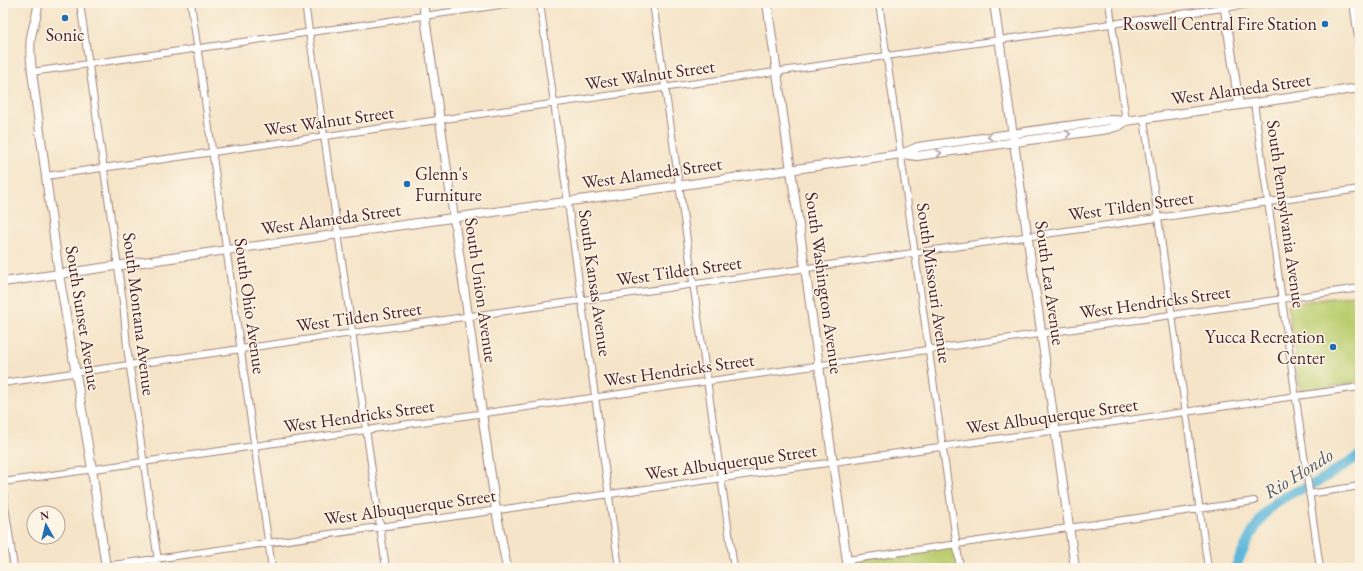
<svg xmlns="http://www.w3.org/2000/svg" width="1363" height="571" font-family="'EB Garamond',serif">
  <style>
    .green { fill: #bbcd70; stroke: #82764e }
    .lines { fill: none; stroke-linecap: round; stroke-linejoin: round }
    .river { stroke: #5db8db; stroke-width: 10 }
    .street-casing { stroke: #a0827a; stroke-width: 8 }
    .secondary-casing { stroke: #a0827a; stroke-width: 10 }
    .street { stroke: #fff; stroke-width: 6 }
    .secondary { stroke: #fff; stroke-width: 8 }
    .oneway { stroke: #ae9aa0 }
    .poi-dot { fill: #1f6fb2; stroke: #fcf5e5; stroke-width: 1.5 }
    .labels { text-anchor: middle; stroke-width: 3; stroke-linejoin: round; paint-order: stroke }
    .poi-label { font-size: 18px; fill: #4a1f2b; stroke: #fcf5e5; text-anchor: end }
    .street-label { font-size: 18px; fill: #4a1f2b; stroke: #fcf5e5 }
    .water-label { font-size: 19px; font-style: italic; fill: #515569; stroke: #fcf5e5 }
  </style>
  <rect width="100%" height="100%" fill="#fcf5e5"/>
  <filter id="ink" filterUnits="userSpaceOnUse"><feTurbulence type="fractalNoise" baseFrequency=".025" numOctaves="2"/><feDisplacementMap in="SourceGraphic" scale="8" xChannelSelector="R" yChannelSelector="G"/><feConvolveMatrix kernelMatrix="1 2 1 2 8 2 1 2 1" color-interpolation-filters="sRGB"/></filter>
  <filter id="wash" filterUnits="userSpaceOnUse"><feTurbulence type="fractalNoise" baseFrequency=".012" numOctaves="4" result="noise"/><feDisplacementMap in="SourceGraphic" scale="16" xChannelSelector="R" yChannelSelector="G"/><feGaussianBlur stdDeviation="0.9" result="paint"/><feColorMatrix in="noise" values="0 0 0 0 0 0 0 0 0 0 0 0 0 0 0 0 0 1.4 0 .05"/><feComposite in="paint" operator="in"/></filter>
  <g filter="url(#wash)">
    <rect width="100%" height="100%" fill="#f5e4c8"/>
    <!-- green -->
    <path class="green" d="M1360 294V382L1300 391 1288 304Z
      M957 544 960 568H848L847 560Z"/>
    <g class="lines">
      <!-- river -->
      <path class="river" d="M1235 568C1244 549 1255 523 1271 507 1284 494 1303 490 1319 481 1333 473 1346 464 1360 455"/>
    </g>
  </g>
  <g filter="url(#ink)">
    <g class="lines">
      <!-- street casing -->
      <g class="street-casing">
        <path id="street" d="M80 3 123 302 127 347 159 568
          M191 3 272 568
          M305 3 386 568
          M540 3 619 568
          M653 3 734 568
          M879 3 960 568
          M1109 3 1126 121
          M32 72 514 3
          M1254 103 1320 568
          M1144 119 1208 568
          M46 176 1258 3
          M3 383 1360 189
          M3 482 1360 288
          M3 492 14 568
          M1309 494 1360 486
          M847 560 1254 501
          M106 566 1360 387"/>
      </g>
      <!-- secondary casing -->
      <g class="secondary-casing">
        <path id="secondary" d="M38 3C38 15 33 25 31 37 29 49 31 60 32 72L59 274 92 469 106 568
          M423 3 496 510 507 568
          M767 3 848 568
          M994 3 1075 568
          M1224 3 1239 105
          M1354 3 1360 45
          M901 154 917 156 1108 129 1119 126 1126 121
          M3 282 901 154 918 147 1110 120 1126 121 1360 88"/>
      </g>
      <!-- street -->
      <use href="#street" class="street"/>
      <!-- secondary -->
      <use href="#secondary" class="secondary"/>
    </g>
    <!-- one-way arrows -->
    <defs><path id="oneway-chevron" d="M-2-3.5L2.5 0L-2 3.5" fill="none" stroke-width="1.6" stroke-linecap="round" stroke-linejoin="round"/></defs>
    <g class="oneway">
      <use href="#oneway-chevron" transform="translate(1068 134) rotate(-8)"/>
      <use href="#oneway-chevron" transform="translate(990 137) rotate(172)"/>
      <use href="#oneway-chevron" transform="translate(939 153) rotate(-8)"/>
    </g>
  </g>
  <!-- markers -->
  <g class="poi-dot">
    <circle cx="65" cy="18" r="4"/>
    <circle cx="1325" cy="24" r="4"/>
    <circle cx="407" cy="184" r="4"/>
    <circle cx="1333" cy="347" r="4"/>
  </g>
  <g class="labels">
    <!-- poi labels -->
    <g class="poi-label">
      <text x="1317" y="30">Roswell Central Fire Station</text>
      <text x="65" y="41" text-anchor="middle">Sonic</text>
      <text x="415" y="180" text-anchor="start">Glenn's<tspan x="415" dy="21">Furniture</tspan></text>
      <text x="1325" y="343">Yucca Recreation<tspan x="1325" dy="21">Center</tspan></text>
    </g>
    <!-- street labels -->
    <g class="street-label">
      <text transform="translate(650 75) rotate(-8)" y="6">West Walnut Street</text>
      <text transform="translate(1241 89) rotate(-8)" y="6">West Alameda Street</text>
      <text transform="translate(329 121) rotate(-8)" y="6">West Walnut Street</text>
      <text transform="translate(652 173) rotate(-8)" y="6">West Alameda Street</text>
      <text transform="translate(1131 206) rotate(-8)" y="6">West Tilden Street</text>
      <text transform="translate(1286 214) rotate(82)" y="6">South Pennsylvania Avenue</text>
      <text transform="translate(331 219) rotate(-8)" y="6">West Alameda Street</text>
      <text transform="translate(679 271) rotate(-8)" y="6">West Tilden Street</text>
      <text transform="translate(595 283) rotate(82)" y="6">South Kansas Avenue</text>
      <text transform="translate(824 283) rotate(82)" y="6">South Washington Avenue</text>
      <text transform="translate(934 283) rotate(82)" y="6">South Missouri Avenue</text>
      <text transform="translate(1050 283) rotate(82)" y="6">South Lea Avenue</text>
      <text transform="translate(481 290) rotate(82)" y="6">South Union Avenue</text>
      <text transform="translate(1155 302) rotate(-8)" y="6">West Hendricks Street</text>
      <text transform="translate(250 306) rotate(82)" y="6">South Ohio Avenue</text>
      <text transform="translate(139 314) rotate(83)" y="6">South Montana Avenue</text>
      <text transform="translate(359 317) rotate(-8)" y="6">West Tilden Street</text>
      <text transform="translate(83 318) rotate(81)" y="6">South Sunset Avenue</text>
      <text transform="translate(679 370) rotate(-8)" y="6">West Hendricks Street</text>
      <text transform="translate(359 416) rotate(-8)" y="6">West Hendricks Street</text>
      <text transform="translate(1052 416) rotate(-8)" y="6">West Albuquerque Street</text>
      <text transform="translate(731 462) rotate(-8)" y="6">West Albuquerque Street</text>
      <text transform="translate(410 507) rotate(-8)" y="6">West Albuquerque Street</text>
    </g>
    <!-- water labels -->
    <g class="water-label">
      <text transform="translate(1298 473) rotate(-32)" y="7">Rio Hondo</text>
    </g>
  </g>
  <!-- margin -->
  <rect width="1363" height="571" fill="none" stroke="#fcf5e5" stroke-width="16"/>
  <!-- north arrow -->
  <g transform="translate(46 525) rotate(352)"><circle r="19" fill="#fcf5e5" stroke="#b59f9b"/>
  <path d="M0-3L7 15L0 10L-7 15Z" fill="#1f6fb2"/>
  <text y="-6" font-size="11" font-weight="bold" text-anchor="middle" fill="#4a1f2b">N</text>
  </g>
</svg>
